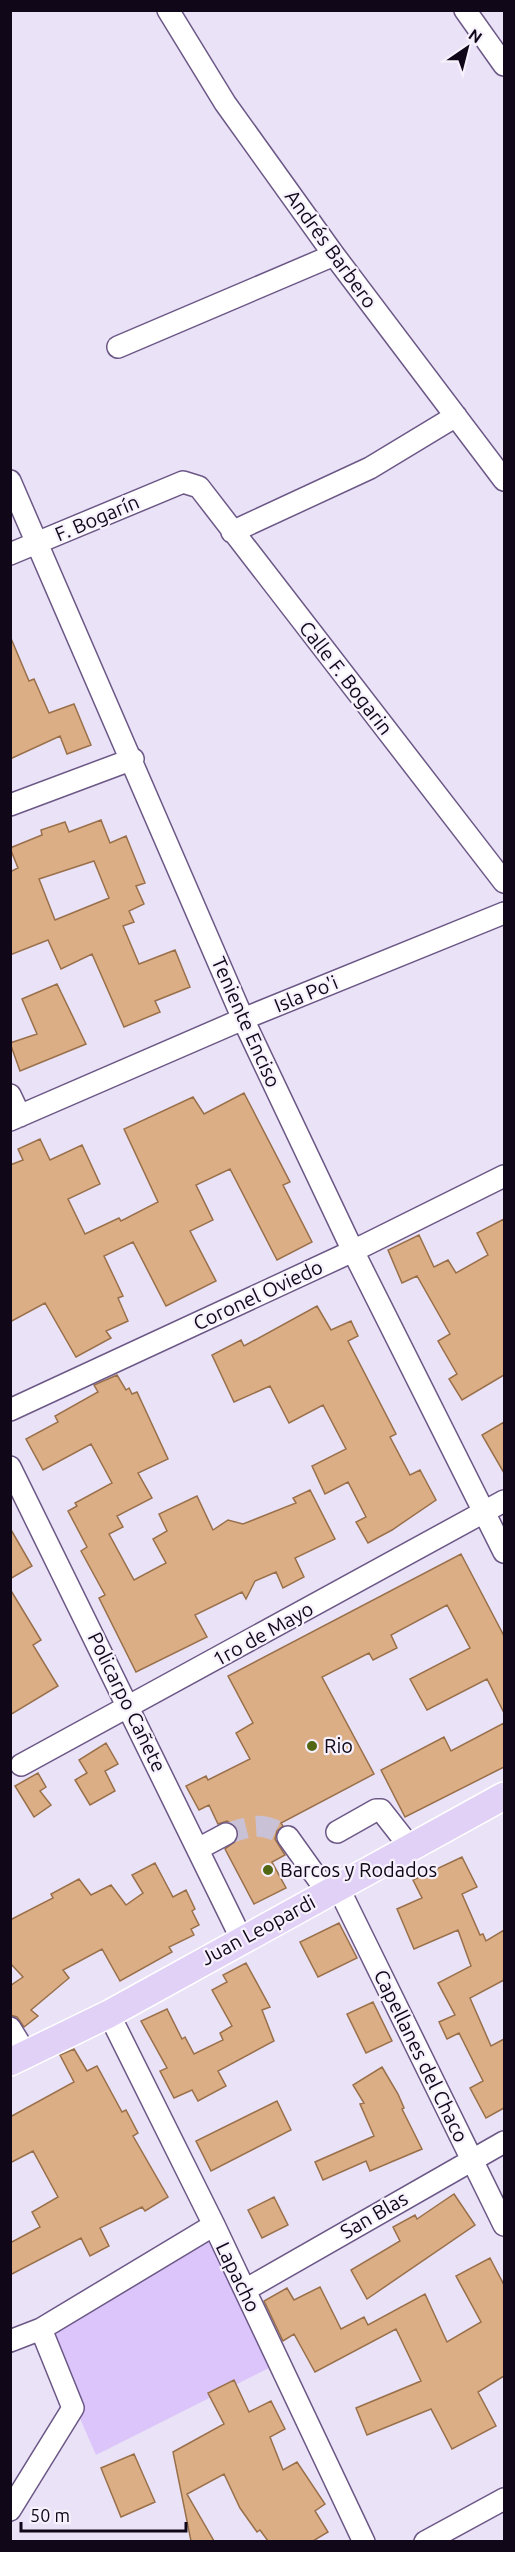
<svg xmlns="http://www.w3.org/2000/svg" width="515" height="2552" font-family="Ubuntu,sans-serif">
  <style>
    .green { fill: #dbc5fa }
    .building { fill: #dbae86; stroke: #99704a; stroke-width: 1.5; fill-rule: evenodd }
    .lines { fill: none; stroke-linecap: round; stroke-linejoin: round }
    .minor-tunnel { stroke: #c9c1d6; stroke-width: 21; stroke-dasharray: 21 10; stroke-linecap: butt }
    .minor-casing { stroke: #6c5886; stroke-width: 24 }
    .major-casing { stroke: #fff; stroke-width: 30 }
    .minor { stroke: #fff; stroke-width: 21 }
    .major { stroke: #e1d1f7; stroke-width: 27 }
    .poi-dot { fill: #516714; stroke: #f6f1fc; stroke-width: 2 }
    .labels { text-anchor: middle; stroke-width: 4.5; stroke-linejoin: round; paint-order: stroke }
    .street-label { font-size: 20px; fill: #100819; stroke: #f6f1fc }
    .poi-label { font-size: 20px; fill: #100819; stroke: #f6f1fc; text-anchor: start }
  </style>
  <rect width="100%" height="100%" fill="#eae2f7"/>
  <!-- green -->
  <path class="green" d="M214 2225 279 2363 96 2455 41 2329Z"/>
  <!-- building -->
  <path class="building" d="M10 636 29 681 34 679 49 713 74 704 91 745 67 754 60 736 10 759Z
    M101 820 110 843 126 836 145 883 136 886 144 904 129 911 134 922 123 926 139 964 175 950 190 987 155 1001 160 1012 124 1027 92 954 61 969 48 940 10 955V872L18 868 10 848 42 835 41 830 65 822 69 832ZM94 861 109 898 55 920 39 879Z
    M57 984 86 1044 20 1071 10 1043 37 1034 22 999Z
    M244 1093 290 1182 283 1185 312 1242 277 1260 230 1169 196 1185 213 1220 190 1231 216 1281 166 1306 133 1242 104 1256 123 1296 118 1298 128 1321 106 1331 111 1338 76 1357 45 1303 10 1322V1165L23 1160 18 1149 40 1139 50 1160 82 1145 100 1184 68 1199 85 1234 119 1218 121 1221 158 1202 124 1129 193 1097 204 1114Z
    M504 1219V1375L462 1400 449 1379 457 1374 438 1341 450 1334 417 1276 402 1283 388 1250 419 1235 434 1267 448 1260 456 1273 488 1255 477 1233Z
    M317 1306 331 1330 351 1321 358 1336 348 1341 396 1434 390 1437 410 1475 420 1470 436 1500 392 1530 368 1543 356 1522 366 1517 348 1482 325 1494 312 1466 346 1449 323 1405 289 1423 270 1386 234 1402 212 1355 241 1340 244 1346Z
    M117 1375 126 1390 129 1388 132 1394 137 1392 168 1459 138 1473 152 1498 117 1516 123 1527 109 1534 134 1580 166 1563 153 1539 167 1531 159 1514 197 1496 213 1530 228 1520 243 1524 296 1503 293 1498 310 1490 335 1539 295 1558 304 1577 283 1588 276 1572 255 1581 246 1599 242 1592 195 1615 207 1637 136 1672 99 1598 105 1595 81 1551 87 1547 68 1511 77 1506 75 1503 112 1483 91 1444 43 1470 26 1439 58 1422 55 1416 98 1392 94 1385Z
    M504 1422V1473L482 1435Z
    M10 1528 32 1566 10 1579Z
    M461 1554 504 1636V1713L487 1679 427 1710 410 1679 470 1648 447 1605 391 1635 397 1648 373 1660 369 1653 322 1677 374 1774 281 1823 283 1826 277 1831 275 1839 285 1855 272 1862 286 1888 254 1904 225 1849 237 1840V1827L227 1821 218 1824 209 1805 199 1810 186 1786 206 1776 208 1780 250 1759 236 1733 253 1723 228 1676Z
    M10 1589 41 1640 33 1645 58 1686 10 1715Z
    M504 1723V1767L405 1817 381 1770 444 1737 451 1751Z
    M106 1743 118 1764 105 1771 115 1791 90 1805 75 1780 87 1773 79 1760Z
    M38 1773 46 1787 40 1791 51 1805 34 1817 15 1786Z
    M462 1857 477 1887 462 1894 480 1935 483 1934 486 1941 504 1930V1980L470 1998 491 2046 504 2039V2108L486 2118 470 2088 483 2081 459 2033 447 2039 439 2022 455 2015 438 1983 471 1966 458 1930 414 1949 397 1909 422 1898 413 1880Z
    M155 1863 173 1897 186 1890 195 1909 192 1911 199 1925 191 1929 194 1935 169 1947 172 1952 120 1981 102 1949 63 1970 69 1978 31 2010 38 2016 24 2027 17 2017 10 2015V1986L23 1977 10 1963V1920L53 1898 51 1894 79 1879 91 1895 111 1885 126 1905 143 1893 132 1875Z
    M339 1923 357 1958 318 1977 300 1942Z
    M246 1963 270 2007 262 2010 274 2041 218 2071 226 2086 198 2101 192 2090 174 2098 160 2071 167 2068 141 2021 167 2009 182 2039 185 2037 194 2054 223 2040 220 2033 232 2026 212 1990 227 1982 223 1975Z
    M373 2002 392 2041 366 2053 347 2014Z
    M74 2049 87 2071 97 2066 122 2112 126 2110 138 2133 133 2136 168 2197 145 2211 142 2207 100 2228 109 2246 90 2256 81 2238 10 2275V2243L40 2227 32 2212 58 2197 33 2151 10 2163V2117L74 2082 60 2055Z
    M382 2067 398 2094 404 2108 402 2109 422 2149 370 2171 366 2161 323 2180 315 2162 374 2136 360 2104 364 2103 353 2085Z
    M277 2101 291 2130 211 2171 196 2141Z
    M454 2194 475 2225 367 2299 351 2270 400 2241 393 2227 415 2215 417 2219Z
    M274 2197 288 2225 262 2238 248 2210Z
    M490 2258 504 2285V2376L478 2392 496 2426 452 2449 431 2409 367 2435 356 2408 421 2381 396 2329 315 2372 294 2334 283 2341 264 2301 287 2288 294 2300 320 2287 341 2329 364 2317 368 2325 425 2294 447 2342 481 2322 456 2276Z
    M234 2380 249 2412 271 2401 285 2429 270 2437 283 2470 297 2462 325 2504 315 2511 328 2532 313 2541H268L260 2530 257 2532 240 2508 224 2474 187 2494 214 2541H191L173 2452 224 2424 208 2393Z
    M134 2454 155 2502 121 2517 101 2468Z"/>
  <g class="lines">
    <!-- minor-tunnel -->
    <path class="minor-tunnel" d="M226 1834C255 1825 261 1821 288 1837"/>
    <!-- minor casing -->
    <g class="minor-casing">
      <path id="minor" d="M168 10 225 103 334 255 504 480
        M465 10 504 65
        M118 347 334 255
        M10 481 243 1019 353 1251 504 1552
        M232 532 370 468 456 416
        M10 554 183 482 199 487 504 882
        M10 805 133 759
        M10 1095 20 1116
        M10 1120 243 1019 504 913
        M10 1410 353 1251 504 1176
        M10 1467 241 1938
        M21 1765 504 1501
        M337 1832 376 1810H381L410 1847
        M288 1837 328 1893
        M198 1849 226 1834
        M338 1887 504 2225
        M109 2014 214 2225 364 2542
        M10 2028 26 2054
        M245 2290 504 2142
        M10 2341 41 2329 214 2225
        M10 2510 73 2408 41 2329
        M425 2542 504 2499"/>
    </g>
    <!-- major casing -->
    <g class="major-casing">
      <path id="major" d="M10 2062 109 2014 504 1796"/>
    </g>
    <!-- minor -->
    <use href="#minor" class="minor"/>
    <!-- major -->
    <use href="#major" class="major"/>
  </g>
  <!-- markers -->
  <g class="poi-dot">
    <circle cx="312" cy="1746" r="6"/>
    <circle cx="268" cy="1870" r="6"/>
  </g>
  <g class="labels">
    <!-- street labels -->
    <g class="street-label">
      <text transform="translate(331 249) rotate(54)" y="7">Andrés Barbero</text>
      <text transform="translate(97 518) rotate(-23)" y="7">F. Bogarín</text>
      <text transform="translate(346 678) rotate(52)" y="7">Calle F. Bogarin</text>
      <text transform="translate(306 994) rotate(-22)" y="7">Isla Po'i</text>
      <text transform="translate(246 1022) rotate(66)" y="7">Teniente Enciso</text>
      <text transform="translate(258 1295) rotate(-25)" y="7">Coronel Oviedo</text>
      <text transform="translate(263 1634) rotate(-29)" y="7">1ro de Mayo</text>
      <text transform="translate(127 1702) rotate(64)" y="7">Policarpo Cañete</text>
      <text transform="translate(258 1930) rotate(-28)" y="7">Juan Leopardi</text>
      <text transform="translate(421 2056) rotate(64)" y="7">Capellanes del Chaco</text>
      <text transform="translate(374 2215) rotate(-30)" y="7">San Blas</text>
      <text transform="translate(238 2277) rotate(64)" y="7">Lapacho</text>
    </g>
    <!-- poi labels -->
    <g class="poi-label">
      <text x="324" y="1753">Rio</text>
      <text x="280" y="1877">Barcos y Rodados</text>
    </g>
  </g>
  <!-- border -->
  <rect width="515" height="2552" fill="none" stroke="#100819" stroke-width="24"/>
  <!-- north arrow -->
  <g transform="translate(467 48) rotate(35)" stroke="#f6f1fc" stroke-width="4.5" paint-order="stroke">
  <path d="M0-4.5L10 22L0 15L-10 22Z" fill="#100819"/>
  <text y="-9" font-size="16" font-weight="bold" text-anchor="middle" fill="#100819">N</text>
  </g>
  <!-- scale -->
  <path d="M21 2522v9h165v-9" fill="none" stroke="#100819" stroke-width="3"/>
  <text x="30" y="2522" font-size="18" fill="#100819" stroke="#f6f1fc" stroke-width="4.5" paint-order="stroke">50 m</text>
</svg>
